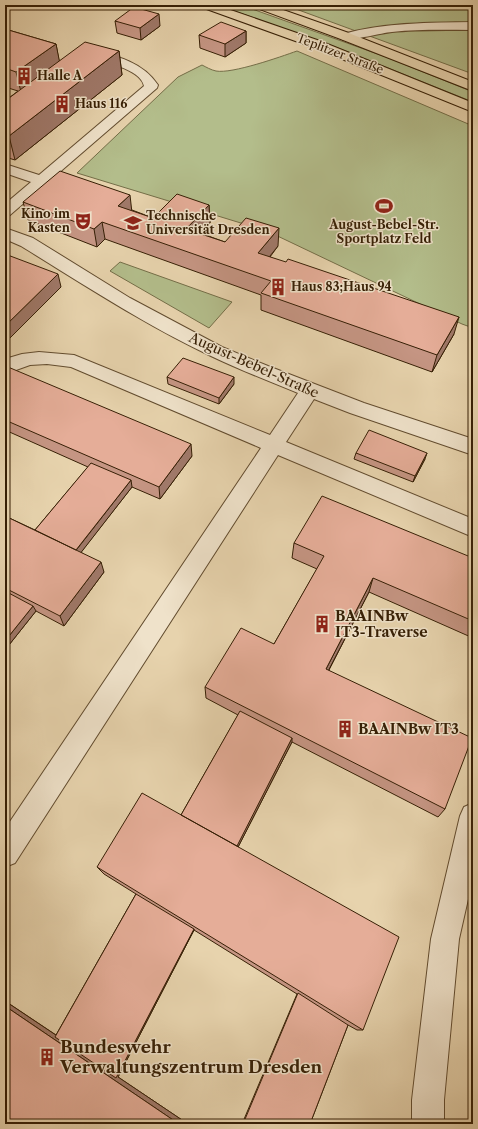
<svg xmlns="http://www.w3.org/2000/svg" width="478" height="1129" font-family="'Libre Caslon Text',serif">
  <style>
    .green { fill: #b3bd8b; stroke: #746e48 }
    .lines { fill: none; stroke-linecap: round; stroke-linejoin: round }
    .minor-casing { stroke: #624c2f; stroke-width: 2 }
    .major-casing { stroke: #361f05; stroke-width: 2 }
    .minor { fill: #efe2ca; fill-rule: evenodd }
    .major { fill: #e7d3ad; fill-rule: evenodd }
    .wall { fill: #c59583; stroke: #361f05 }
    .shaded-wall { fill: #a0796a; stroke: #361f05 }
    .building { fill: #e5ad98; stroke: #361f05 }
    .labels { text-anchor: middle; stroke-width: 3; stroke-linejoin: round; paint-order: stroke }
    .far-street-label { font-size: 12px; fill: #361f05; stroke: #efe2ca }
    .far-poi-label { font-size: 12px; font-weight: bold; fill: #361f05; stroke: #efe2ca; text-anchor: start }
    .street-label { font-size: 14px; fill: #361f05; stroke: #efe2ca }
    .poi-label { font-size: 14px; font-weight: bold; fill: #361f05; stroke: #efe2ca; text-anchor: start }
    .near-poi-label { font-size: 17px; font-weight: bold; fill: #361f05; stroke: #efe2ca; text-anchor: start }
  </style>
  <rect width="100%" height="100%" fill="#e7d3ad"/>
  <filter id="stains"><feTurbulence type="fractalNoise" baseFrequency=".005" numOctaves="4"/><feColorMatrix values="0 0 0 0 .2 0 0 0 0 .09 0 0 0 0 .02 0 0 0 .5 -.17"/></filter>
  <radialGradient id="worn" r=".72"><stop offset=".6" stop-color="#630" stop-opacity="0"/><stop offset="1" stop-color="#630" stop-opacity=".3"/></radialGradient>
  <!-- green -->
  <path class="green" d="M218 5H241L386 57 473 92V102L338 48Z
    M285 5H473V74Z
    M297 51 473 126V328L462 324 267 231 77 173 178 77 202 65C206 67 211 70 216 71 232 74 280 57 297 51Z
    M120 262 232 302 209 328 110 271Z"/>
  <g class="lines">
    <!-- minor casing -->
    <g class="minor-casing">
      <path id="minor" d="M473 22V30C446 30 419 29 392 32 381 33 350 41 343 40L341 37 343 34C386 22 429 23 473 22Z
        M92 50C117 56 143 62 158 85L157 88 10 215 5 217V204L31 182 5 173V164L39 175 144 86C141 69 102 61 88 57L86 54 88 51Z
        M5 228 33 238 130 298 222 347 268 366 364 403 473 439V455L350 413 314 399 286 442 473 519V537L278 455 15 863 5 867V829L261 448 71 367 47 364 30 365 5 374V359L22 354 39 352 74 355 270 435 298 393C269 381 240 370 211 356 145 325 83 284 21 246L5 239Z
        M473 803V877L459 939 444 1100V1124H412V1100L431 939 460 816 464 807Z"/>
    </g>
    <!-- major casing -->
    <g class="major-casing">
      <path id="major" d="M199 5H216L320 41 473 103V112L312 47 201 7Z
        M252 5H269L346 32 473 82V91L338 38 254 7Z"/>
    </g>
    <!-- minor -->
    <use href="#minor" class="minor"/>
    <!-- major -->
    <use href="#major" class="major"/>
  </g>
  <!-- wall -->
  <path class="wall" d="M115 21 160 26 141 40 117 33Z
    M5 29 56 44 59 61 119 51 122 75 15 160 5 157V101L18 91 5 87Z
    M246 31V43L225 57 200 48 199 35Z
    M23 202 132 210 153 218 209 205 210 223 200 233 225 242 278 246 270 257 454 334 432 372 261 310V295L105 239 97 247 28 220Z
    M5 370 192 456 160 499 132 487 81 552 104 572 64 626 36 611 5 650V516L35 530 88 467 5 430Z
    M167 377 234 384 219 404 168 384Z
    M356 453 425 459 413 482 354 459Z
    M294 543 473 558V638L369 592 329 670 445 809 438 817 292 742 238 847 363 1030H357L348 1025 310 1124H242L297 994 194 930 118 1077 188 1124H5V1001L56 1035 136 894 104 874 97 867 181 815 238 715 206 698 205 687 274 644 317 569 292 558Z"/>
  <!-- shaded-wall -->
  <path class="shaded-wall" d="M159 14 160 26 141 40 140 28Z
    M246 31V43L225 57V44Z
    M56 44 60 64 21 92 16 72Z
    M119 51 122 75 15 160 9 136Z
    M130 195 132 213 118 206Z
    M209 205 210 223 187 247 186 229Z
    M102 222 105 239 97 247 94 229Z
    M279 228 278 246 258 271V253Z
    M58 274 61 287 5 343V326Z
    M459 317 454 334 432 372 437 355Z
    M234 377V384L219 404V398Z
    M191 444 192 456 160 499 159 487Z
    M427 453 425 459 413 482 415 476Z
    M131 480 132 487 76 559 74 553Z
    M101 562 104 572 64 626 60 616Z
    M373 578 369 592 323 681 326 669Z
    M33 606 36 611 5 650V641Z
    M292 738V742L235 853 234 850Z
    M194 929V930L118 1077 188 1124H179L5 1006V1001L117 1076Z"/>
  <!-- building -->
  <path class="building" d="M134 7 159 14 140 28 115 21Z
    M221 22 246 31 225 44 199 35Z
    M5 29 56 44 16 72 5 68Z
    M85 42 119 51 9 136 5 135V101Z
    M60 171 130 195 118 206 153 218 177 194 209 205 186 229 225 242 246 218 279 228 258 253 286 262 288 259 459 317 437 355 261 293 271 281 102 222 94 229 23 202Z
    M5 254 58 274 5 326Z
    M183 358 234 377 219 398 167 377Z
    M8 367 191 444 159 487 5 420V370Z
    M369 430 427 453 415 476 356 453Z
    M91 463 131 480 76 550 35 530Z
    M322 496 473 558V621L373 578 326 669 472 738 445 809 205 687 241 628 274 644 324 556 294 543Z
    M5 516 101 562 60 616 5 588Z
    M5 591 33 606 5 641Z
    M240 711 292 738 237 846 181 815Z
    M142 793 399 937 363 1030 97 867Z
    M136 894 194 929 116 1078 55 1037Z
    M298 993 348 1025 310 1124H243Z
    M5 1006 179 1124H5Z"/>
  <!-- icons -->
  <defs>
    <g id="building-bare" transform="scale(1.38)"><path d="M-4-6H4V6H1V3H-1V6H-4ZM-2.5-4.3h1.7v1.8h-1.7ZM.8-4.3h1.7v1.8H.8ZM-2.5-1h1.7V.8h-1.7ZM.8-1h1.7V.8H.8Z" fill="#8f2418" stroke="#efe2ca" stroke-width="2.5" paint-order="stroke"/></g>
    <g id="stadium-bare" transform="scale(1.38)"><path d="M0-5a6.5 5 0 1 0 0 10a6.5 5 0 1 0 0-10ZM-3.5-1.8h7v3.6h-7Z" fill="#8f2418" stroke="#efe2ca" stroke-width="2.5" paint-order="stroke"/></g>
    <g id="theatre-bare" transform="scale(1.38)"><path d="M-5-5.5Q0-4 5-5.5V0Q5 5 0 6Q-5 5-5 0ZM-3.3-2.5H-1v1.5H-3.3ZM1-2.5H3.3v1.5H1ZM-2.8 1Q0 5.5 2.8 1Z" fill="#8f2418" stroke="#efe2ca" stroke-width="2.5" paint-order="stroke"/></g>
    <g id="university-bare" transform="scale(1.38)"><path d="M0-5L7-2L0 1L-7-2ZM-4 1L0 2.5L4 1V4Q0 6-4 4Z" fill="#8f2418" stroke="#efe2ca" stroke-width="2.5" paint-order="stroke"/></g>
  </defs>
  <g fill-rule="evenodd">
    <use href="#building-bare" x="24" y="76"/>
    <use href="#building-bare" x="62" y="104"/>
    <use href="#stadium-bare" x="384" y="206"/>
    <use href="#theatre-bare" x="83" y="221"/>
    <use href="#university-bare" x="133" y="223"/>
    <use href="#building-bare" x="278" y="287"/>
    <use href="#building-bare" x="322" y="624"/>
    <use href="#building-bare" x="345" y="729"/>
    <use href="#building-bare" x="47" y="1057"/>
  </g>
  <g class="labels">
    <!-- far-street labels -->
    <g class="far-street-label">
      <text transform="translate(340 54) rotate(21)" y="4">Teplitzer Straße</text>
    </g>
    <!-- far-poi labels -->
    <g class="far-poi-label">
      <text x="37" y="80">Halle A</text>
      <text x="75" y="108">Haus 116</text>
      <text x="70" y="218" text-anchor="end">Kino im<tspan x="70" dy="14">Kasten</tspan></text>
      <text x="146" y="220">Technische<tspan x="146" dy="14">Universität Dresden</tspan></text>
      <text x="384" y="229" text-anchor="middle">August-Bebel-Str.<tspan x="384" dy="14">Sportplatz Feld</tspan></text>
      <text x="291" y="291">Haus 83;Haus 94</text>
    </g>
    <!-- street labels -->
    <g class="street-label">
      <text transform="translate(254 365) rotate(24)" y="5">August-Bebel-Straße</text>
    </g>
    <!-- poi labels -->
    <g class="poi-label">
      <text x="335" y="621">BAAINBw<tspan x="335" dy="16">IT3-Traverse</tspan></text>
      <text x="358" y="734">BAAINBw IT3</text>
    </g>
    <!-- near-poi labels -->
    <g class="near-poi-label">
      <text x="60" y="1053">Bundeswehr<tspan x="60" dy="20">Verwaltungszentrum Dresden</tspan></text>
    </g>
  </g>
  <!-- margin -->
  <rect width="478" height="1129" fill="none" stroke="#e7d3ad" stroke-width="20"/>
  <rect x="6" y="6" width="466" height="1117" fill="none" stroke="#361f05" stroke-width="2"/>
  <rect x="10" y="10" width="458" height="1109" fill="none" stroke="#361f05"/>
  <rect width="100%" height="100%" filter="url(#stains)"/>
  <rect width="100%" height="100%" fill="url(#worn)"/>
</svg>
